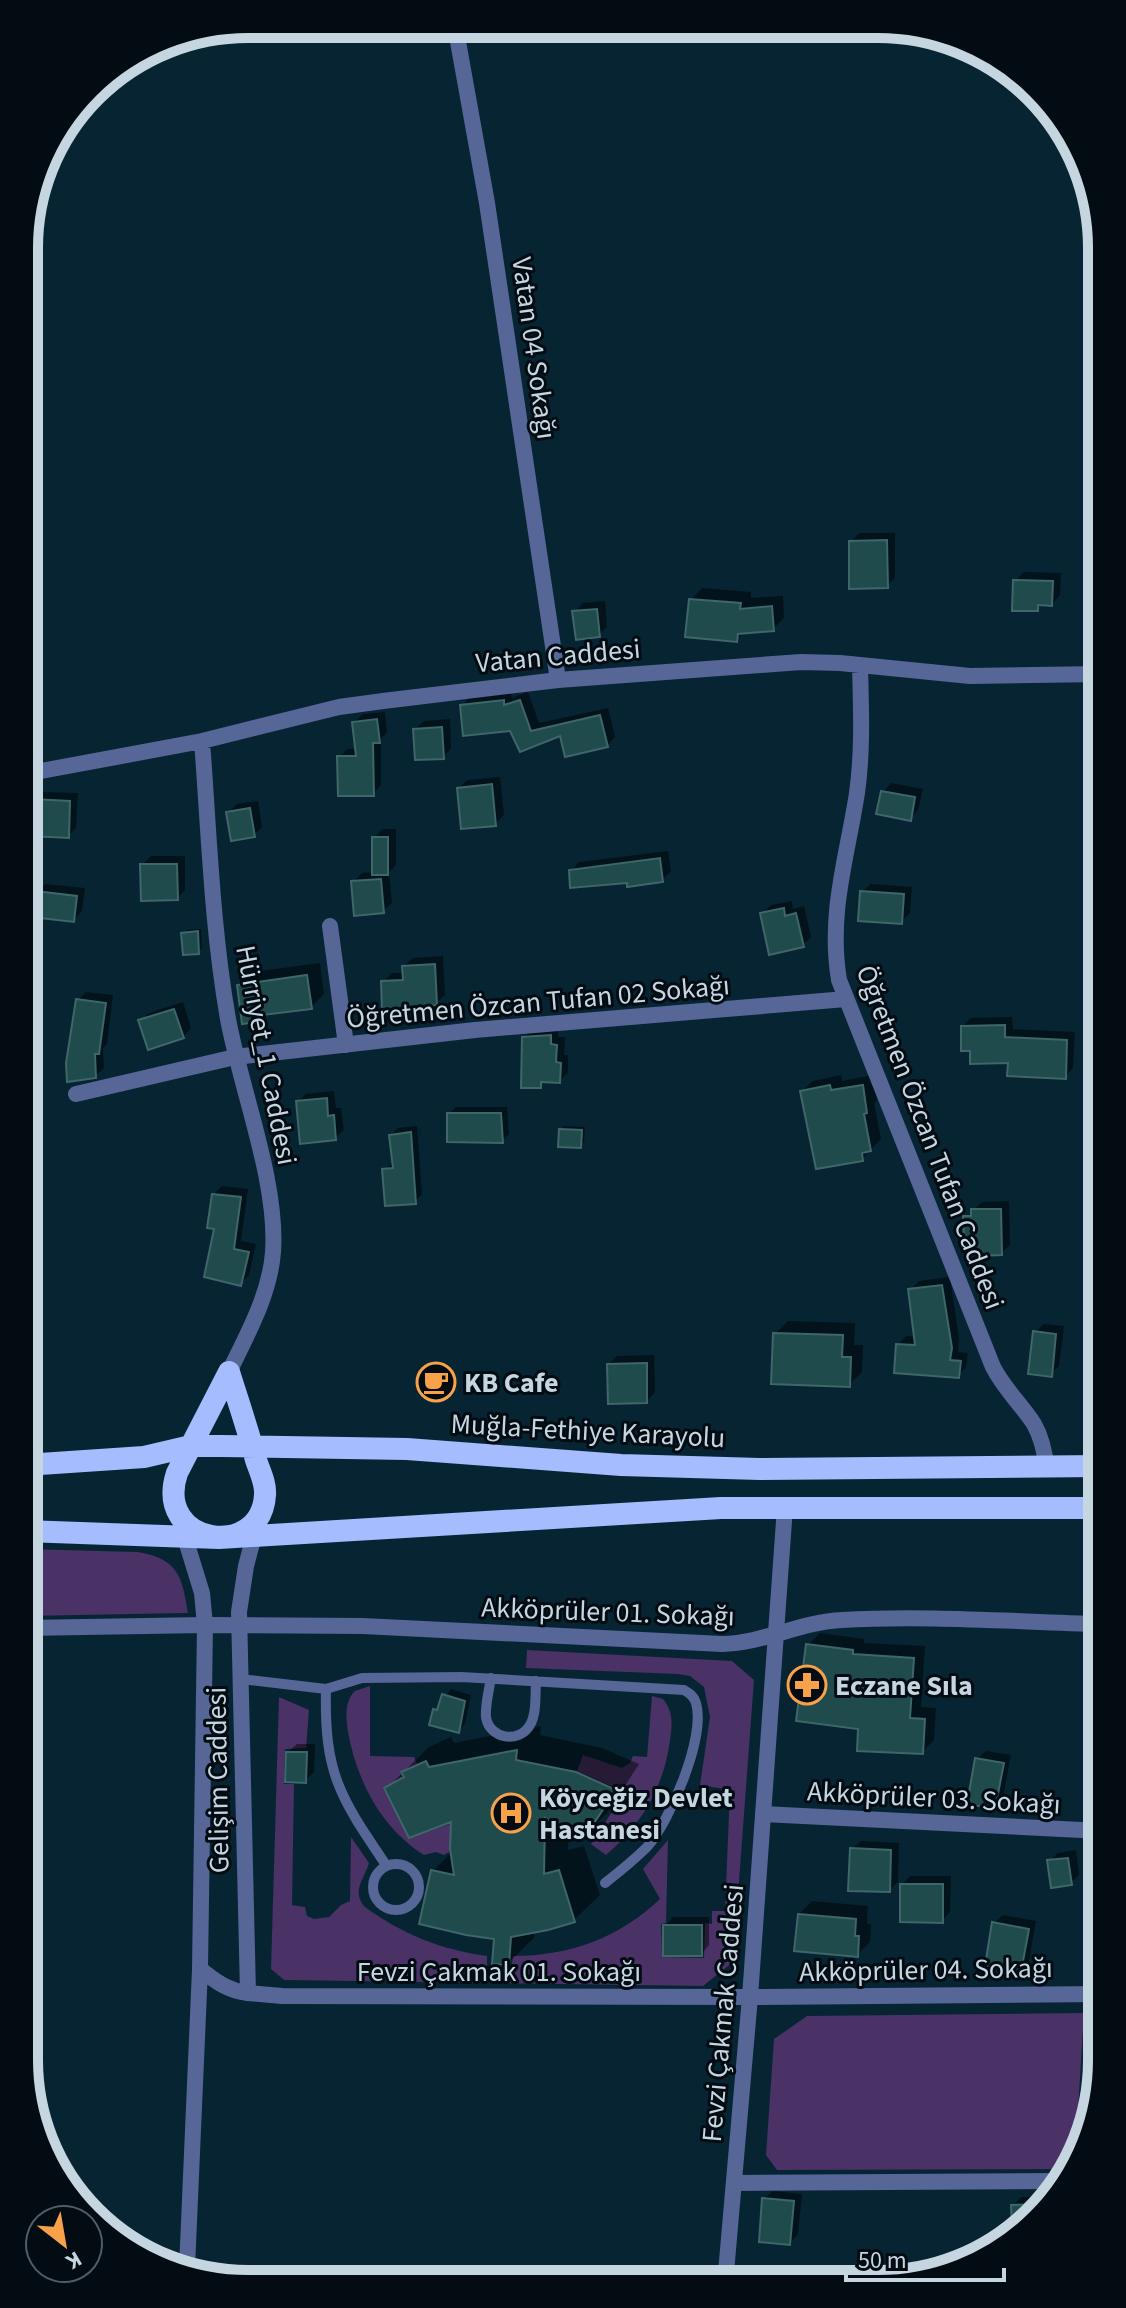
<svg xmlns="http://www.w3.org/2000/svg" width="1126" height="2308" font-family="'Source Sans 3',sans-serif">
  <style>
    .green { fill: #4a3166 }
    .shadow { fill: #0007 }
    .building { fill: #1f4b4d; stroke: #3f6669; stroke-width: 2 }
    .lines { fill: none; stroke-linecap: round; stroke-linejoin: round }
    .service { stroke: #556697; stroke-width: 10 }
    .minor { stroke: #556697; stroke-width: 16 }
    .tertiary { stroke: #556697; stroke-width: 16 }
    .trunk { stroke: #a5bcfe; stroke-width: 22 }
    .labels { text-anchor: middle; stroke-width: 6; stroke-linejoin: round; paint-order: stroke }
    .street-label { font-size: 28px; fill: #c6d6e0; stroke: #030c13 }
    .poi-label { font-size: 28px; font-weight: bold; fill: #c6d6e0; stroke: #030c13; text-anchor: start }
    .rim { fill: none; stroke: #c6d6e0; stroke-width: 10 }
  </style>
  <rect width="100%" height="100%" fill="#072433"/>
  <!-- green -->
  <path class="green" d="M25 1549 138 1552C178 1559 182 1576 188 1613L24 1616Z
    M527 1650 732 1661 754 1680 733 1962 703 1986 284 1980 271 1969 279 1697 309 1710 306 1748 285 1749 284 1784H294L292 1905 305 1907 307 1916 314 1919 329 1917 341 1905 350 1901 351 1837 369 1863C364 1880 351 1891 365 1907 402 1934 442 1950 487 1956V1969L511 1970 513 1956C569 1956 619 1938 660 1899L643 1869 668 1840 666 1923 661 1924 662 1957 704 1958 705 1923 712 1924V1911H725L730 1790 700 1785 710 1717 704 1687 690 1676 678 1674 526 1668Z
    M370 1686V1756L414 1757 417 1764 400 1772 403 1778 383 1788 409 1838 456 1822C455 1833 449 1841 449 1852L444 1855 436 1852 424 1855C381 1828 357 1781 348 1732 346 1718 344 1702 355 1691Z
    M652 1696 663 1699C674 1712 672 1725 670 1741 663 1789 642 1824 606 1855L591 1844 625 1792 577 1771 583 1755 622 1768 630 1763 633 1756 647 1757Z
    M1084 2013 1076 2142 1066 2169 777 2170 766 2155 774 2039 807 2016Z"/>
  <!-- shadow -->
  <path class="shadow" d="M859 533H895V578L887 586 851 542Z
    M1024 572 1061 573 1060 595 1052 604 1043 603 1037 609 1015 581Z
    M702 588 751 592V598L783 596 784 618 773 629 745 631 737 640 691 600Z
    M605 601 607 627 599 635 575 612 583 603Z
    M528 692 539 723 608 708 615 737 607 746 561 733 521 749 511 729 462 706 470 697 511 693 512 698Z
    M385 712 387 732 381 739V785L373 794 339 757 348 749H357L354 722 363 714Z
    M450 719 451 749 443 757 415 729 424 721Z
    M500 777 504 815 495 824 459 788 467 780Z
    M891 783 923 789 918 810 910 819 883 792Z
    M42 792 78 793 76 828 68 836 33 800Z
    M258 801 262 827 254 835 228 813 237 804Z
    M382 829H396V865L389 872 392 903 383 911 353 882 362 873 374 872V838Z
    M668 851 671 871 662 880 628 881 571 871 579 862Z
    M151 856H185V890L177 899 142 865Z
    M45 884 85 888 82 911 74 920 37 892Z
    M871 884 912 887 910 913 901 922 862 892Z
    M792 901 793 909 804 906 811 937 803 945 762 914 771 905Z
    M201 929 202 948 198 952 183 933 187 930Z
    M443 956 445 995 436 1003 403 1006 399 1010 383 982 392 973H405L404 966 413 958Z
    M320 963 324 994 311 1007 268 1012 262 1019 239 986 252 972Z
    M86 992 113 995 107 1044 103 1048 104 1068 95 1076 78 1000Z
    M183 1002 191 1028 183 1037 141 1021 149 1013Z
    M1012 1017 1013 1029 1075 1032 1073 1068 1065 1077 972 1049 963 1026 971 1018Z
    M558 1027V1037H565L564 1055H568V1072L560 1081 546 1080 540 1086 524 1038 532 1029Z
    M841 1075 842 1081 873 1075 877 1101 874 1103 881 1139 862 1159 802 1091 813 1081Z
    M334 1091 336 1108H341L344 1130 335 1138 298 1102 306 1094Z
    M456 1107H507L509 1134 502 1141 449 1114Z
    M417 1126 422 1194 415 1202 384 1170 394 1162 391 1135 398 1128Z
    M564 1126 585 1127 584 1142 580 1146 561 1130Z
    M222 1186 248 1189 241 1241 256 1244 249 1275 240 1284 217 1227 214 1194Z
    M1009 1201 1010 1245 1001 1253 978 1243 966 1217 982 1202Z
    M950 1277 959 1338 958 1352 968 1353 966 1367 958 1376 898 1345 906 1336 916 1337 910 1290 919 1281Z
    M25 1309 42 1310 38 1365 25 1378Z
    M788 1321 855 1323 854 1345H863L862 1372 849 1385 775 1334Z
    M1044 1324 1064 1326 1059 1366 1051 1374 1035 1332Z
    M654 1355 655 1392 647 1401 609 1364 617 1356Z
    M820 1633 864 1639V1643L925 1646 921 1707 936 1708 934 1740 922 1752 861 1727 808 1645Z
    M451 1689 471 1695 465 1724 458 1731 435 1710Z
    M541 1726 540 1735 602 1748 639 1764 608 1812 582 1838 569 1830 568 1850 584 1846 600 1895 574 1920 534 1931V1938L508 1963 496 1937 433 1871 452 1852 453 1819 386 1789 429 1747 451 1737 454 1743Z
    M297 1744H315L314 1772 305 1781 288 1752Z
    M986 1751 1011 1755 1003 1798 995 1806 977 1759Z
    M861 1841 899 1843 898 1882 889 1890 852 1849Z
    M1076 1850 1079 1875 1071 1883 1049 1861 1058 1853Z
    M910 1876H951L950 1912 942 1921 902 1885Z
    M812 1901 868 1906 867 1924H871L870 1942 857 1955 799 1914Z
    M1003 1915 1036 1921 1029 1961 1020 1970 994 1923Z
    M673 1917H709V1945L701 1954 665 1926Z
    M773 2191 802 2194 798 2234 790 2243 764 2199Z
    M1021 2197H1038V2201L1050 2200 1017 2224 1013 2206Z"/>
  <!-- building -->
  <path class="building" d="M887 540 888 588 849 589V541Z
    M1013 580 1053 581 1052 606 1038 605V611H1012Z
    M689 599 741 603 740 609 772 606 774 631 738 634 737 642 685 637Z
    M597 609 600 637 576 640 572 611Z
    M504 700V705L520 700 531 731 600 715 608 747 565 757 560 736 520 752 510 731 463 736 460 705Z
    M377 719 380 743H373L374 796H338L337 756H356L352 722Z
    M442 727 444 759 415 760 413 729Z
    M492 784 496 826 461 829 457 788Z
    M881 791 915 797 911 821 876 814Z
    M31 799 70 801 69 838 29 836Z
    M250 808 255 837 231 841 226 812Z
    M372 837H388V875H372Z
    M660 858 663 882 627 887V883L570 888 569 870Z
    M140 864H177L178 900 141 901Z
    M381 879 384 913 354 916 351 881Z
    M35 891 77 896 74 922 32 917Z
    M860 891 904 894 902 924 858 921Z
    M784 908 785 916 796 913 804 947 769 955 760 913Z
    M198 931 199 954 183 955 181 933Z
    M435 964 437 1005 399 1008V1012L382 1013 381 981 403 980 402 966Z
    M307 975 312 1009 262 1015 263 1021 242 1024 237 985Z
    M76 999 106 1003 99 1054H95L96 1078 67 1082 66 1063Z
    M174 1009 184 1038 148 1050 138 1020Z
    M1005 1025V1037L1067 1040 1066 1079 1007 1076 1008 1063 970 1064V1051H961V1026Z
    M551 1035V1044L557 1045 556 1062 561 1063 560 1083 541 1082V1088H521L522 1037Z
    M830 1085 831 1090 863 1085 867 1113 864 1114 871 1151 862 1153 863 1161 816 1169 800 1091Z
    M327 1098 328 1116 334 1115 336 1140 300 1144 296 1101Z
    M447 1113H501L503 1143 447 1142Z
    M559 1129 582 1130 581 1148 558 1147Z
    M411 1132 416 1204 385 1206 382 1169 393 1168 389 1135Z
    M212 1194 241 1197 234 1249 249 1252 241 1286 204 1277 214 1229 207 1228Z
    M971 1209H1001L1002 1255 977 1256 976 1246H964L963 1216H971Z
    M942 1285 952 1348 950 1360 961 1361 959 1378 894 1373 896 1344 915 1345 908 1289Z
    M1033 1331 1056 1334 1052 1377 1028 1374Z
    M773 1333 843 1335 842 1357H851L850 1387 771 1384Z
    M647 1363V1403L608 1404 607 1364Z
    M806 1644 853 1650V1654L914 1658 910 1718 925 1719 923 1754 857 1751 858 1729 796 1721Z
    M442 1694 465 1701 459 1733 429 1725 433 1709 437 1710Z
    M517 1750 516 1760 576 1772 616 1790 583 1840 545 1818 544 1874 559 1870 575 1922 548 1930 511 1937 509 1965 492 1964 494 1939 466 1935 419 1924 431 1870 454 1875 450 1849 451 1822 409 1838 384 1788 404 1777 401 1772 426 1761 429 1767Z
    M286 1752H307L306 1783 285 1782Z
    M975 1758 1004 1763 995 1809 967 1804Z
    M850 1848 891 1850 890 1892 848 1891Z
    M1068 1858 1072 1885 1051 1888 1047 1860Z
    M900 1884H943V1923L900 1922Z
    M798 1914 856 1919 855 1936H859L858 1957 794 1951Z
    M992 1922 1029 1929 1021 1972 985 1966Z
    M663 1925H702V1956H663Z
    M762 2198 794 2201 790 2245 759 2242Z
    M1045 2204 1024 2219 1012 2228 1011 2205Z"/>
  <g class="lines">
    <!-- service -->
    <path class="service" d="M491 1678C489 1690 485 1705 486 1717 489 1739 519 1744 530 1725 537 1713 535 1694 536 1681
      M241 1679 326 1689 362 1678 461 1677 684 1690C689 1693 694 1696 696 1703 706 1737 670 1821 647 1847 634 1860 619 1872 605 1883
      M326 1689C324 1774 340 1797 386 1865
      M373 1887a23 23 0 1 1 46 0a23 23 0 1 1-46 0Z"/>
    <!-- minor -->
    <path class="minor" d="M455 25 487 203 558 680
      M330 926 346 1045
      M76 1094 235 1057 475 1030 846 999
      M24 1628 205 1625 363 1626 722 1644C764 1643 800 1622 842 1620 926 1615 1017 1622 1102 1624
      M763 1814 1102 1831
      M248 1993 282 1996 750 1997 1102 1994
      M1098 2086 1101 2017
      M734 2183 1061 2181"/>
    <!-- tertiary -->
    <path class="tertiary" d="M860 665C861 708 863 750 857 793 847 858 828 913 839 980L993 1367C1005 1390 1021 1404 1034 1424 1042 1438 1044 1452 1047 1467
      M202 741C209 833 212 928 228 1019 241 1090 278 1182 273 1252 270 1294 247 1335 229 1372
      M25 774 202 741 339 707 383 701 558 680 801 662 840 663 970 676 1102 674
      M182 1528 202 1593 205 1625 200 1969C215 1981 228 1991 248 1993L239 1612 246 1566 256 1528
      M187 2268 200 1969
      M725 2284 750 1997 785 1507"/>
    <!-- trunk -->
    <path class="trunk" d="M229 1372C238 1401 248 1430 256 1460 260 1472 266 1483 265 1495 261 1561 153 1545 177 1473Z
      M25 1465 144 1457 191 1446H221L407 1449 621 1465 760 1469 1102 1466
      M25 1531 219 1538 721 1508H1102"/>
  </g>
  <!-- icons -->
  <defs>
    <g id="cafe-ring" transform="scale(2)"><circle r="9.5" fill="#030c13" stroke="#f7a149" stroke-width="1.5"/><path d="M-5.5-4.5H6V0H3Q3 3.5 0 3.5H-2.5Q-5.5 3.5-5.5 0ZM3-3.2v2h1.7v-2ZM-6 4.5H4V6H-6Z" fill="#f7a149"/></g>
    <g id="pharmacy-ring" transform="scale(2)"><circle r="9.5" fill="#030c13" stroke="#f7a149" stroke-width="1.5"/><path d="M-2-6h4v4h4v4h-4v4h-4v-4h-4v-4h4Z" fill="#f7a149"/></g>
    <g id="hospital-ring" transform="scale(2)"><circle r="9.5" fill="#030c13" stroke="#f7a149" stroke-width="1.5"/><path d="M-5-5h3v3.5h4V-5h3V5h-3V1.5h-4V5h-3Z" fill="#f7a149"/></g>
  </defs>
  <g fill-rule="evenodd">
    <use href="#cafe-ring" x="436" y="1382"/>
    <use href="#pharmacy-ring" x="807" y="1685"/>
    <use href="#hospital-ring" x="511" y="1813"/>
  </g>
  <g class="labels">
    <!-- street labels -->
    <g class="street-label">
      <text transform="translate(535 348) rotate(82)" y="10">Vatan 04 Sokağı</text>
      <text transform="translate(558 655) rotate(-5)" y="10">Vatan Caddesi</text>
      <text transform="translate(538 1001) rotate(-5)" y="10">Öğretmen Özcan Tufan 02 Sokağı</text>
      <text transform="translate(267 1055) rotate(79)" y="10">Hürriyet_1 Caddesi</text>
      <text transform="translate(931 1137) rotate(69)" y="10">Öğretmen Özcan Tufan Caddesi</text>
      <text transform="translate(588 1430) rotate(3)" y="10">Muğla-Fethiye Karayolu</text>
      <text transform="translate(608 1611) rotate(2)" y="10">Akköprüler 01. Sokağı</text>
      <text transform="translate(217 1780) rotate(-91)" y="10">Gelişim Caddesi</text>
      <text transform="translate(934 1797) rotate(3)" y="10">Akköprüler 03. Sokağı</text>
      <text transform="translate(926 1969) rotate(-1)" y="10">Akköprüler 04. Sokağı</text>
      <text x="499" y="1981">Fevzi Çakmak 01. Sokağı</text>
      <text transform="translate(722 2013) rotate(-85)" y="10">Fevzi Çakmak Caddesi</text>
    </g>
    <!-- poi labels -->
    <g class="poi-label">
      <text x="464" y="1392">KB Cafe</text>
      <text x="835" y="1695">Eczane Sıla</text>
      <text x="539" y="1807">Köyceğiz Devlet<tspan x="539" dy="32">Hastanesi</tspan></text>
    </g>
  </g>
  <!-- crop -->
  <path d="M0 0H1126V2308H0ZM248 38H878A210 210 0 0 1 1088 248V2060A210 210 0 0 1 878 2270H248A210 210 0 0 1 38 2060V248A210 210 0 0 1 248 38Z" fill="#030c13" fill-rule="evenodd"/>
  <path class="rim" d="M248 38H878A210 210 0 0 1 1088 248V2060A210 210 0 0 1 878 2270H248A210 210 0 0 1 38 2060V248A210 210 0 0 1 248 38Z"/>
  <!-- north arrow -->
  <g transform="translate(64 2244) rotate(149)"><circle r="38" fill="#030c13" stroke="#515d65" stroke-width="2"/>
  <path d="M0-6L14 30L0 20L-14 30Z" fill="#f7a149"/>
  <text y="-12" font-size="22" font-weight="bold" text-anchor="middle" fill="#c6d6e0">K</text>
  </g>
  <!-- scale -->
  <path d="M846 2268v12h158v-12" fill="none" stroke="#c6d6e0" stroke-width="4"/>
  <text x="858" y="2268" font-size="24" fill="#c6d6e0" stroke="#030c13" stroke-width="6" paint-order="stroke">50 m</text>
</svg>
